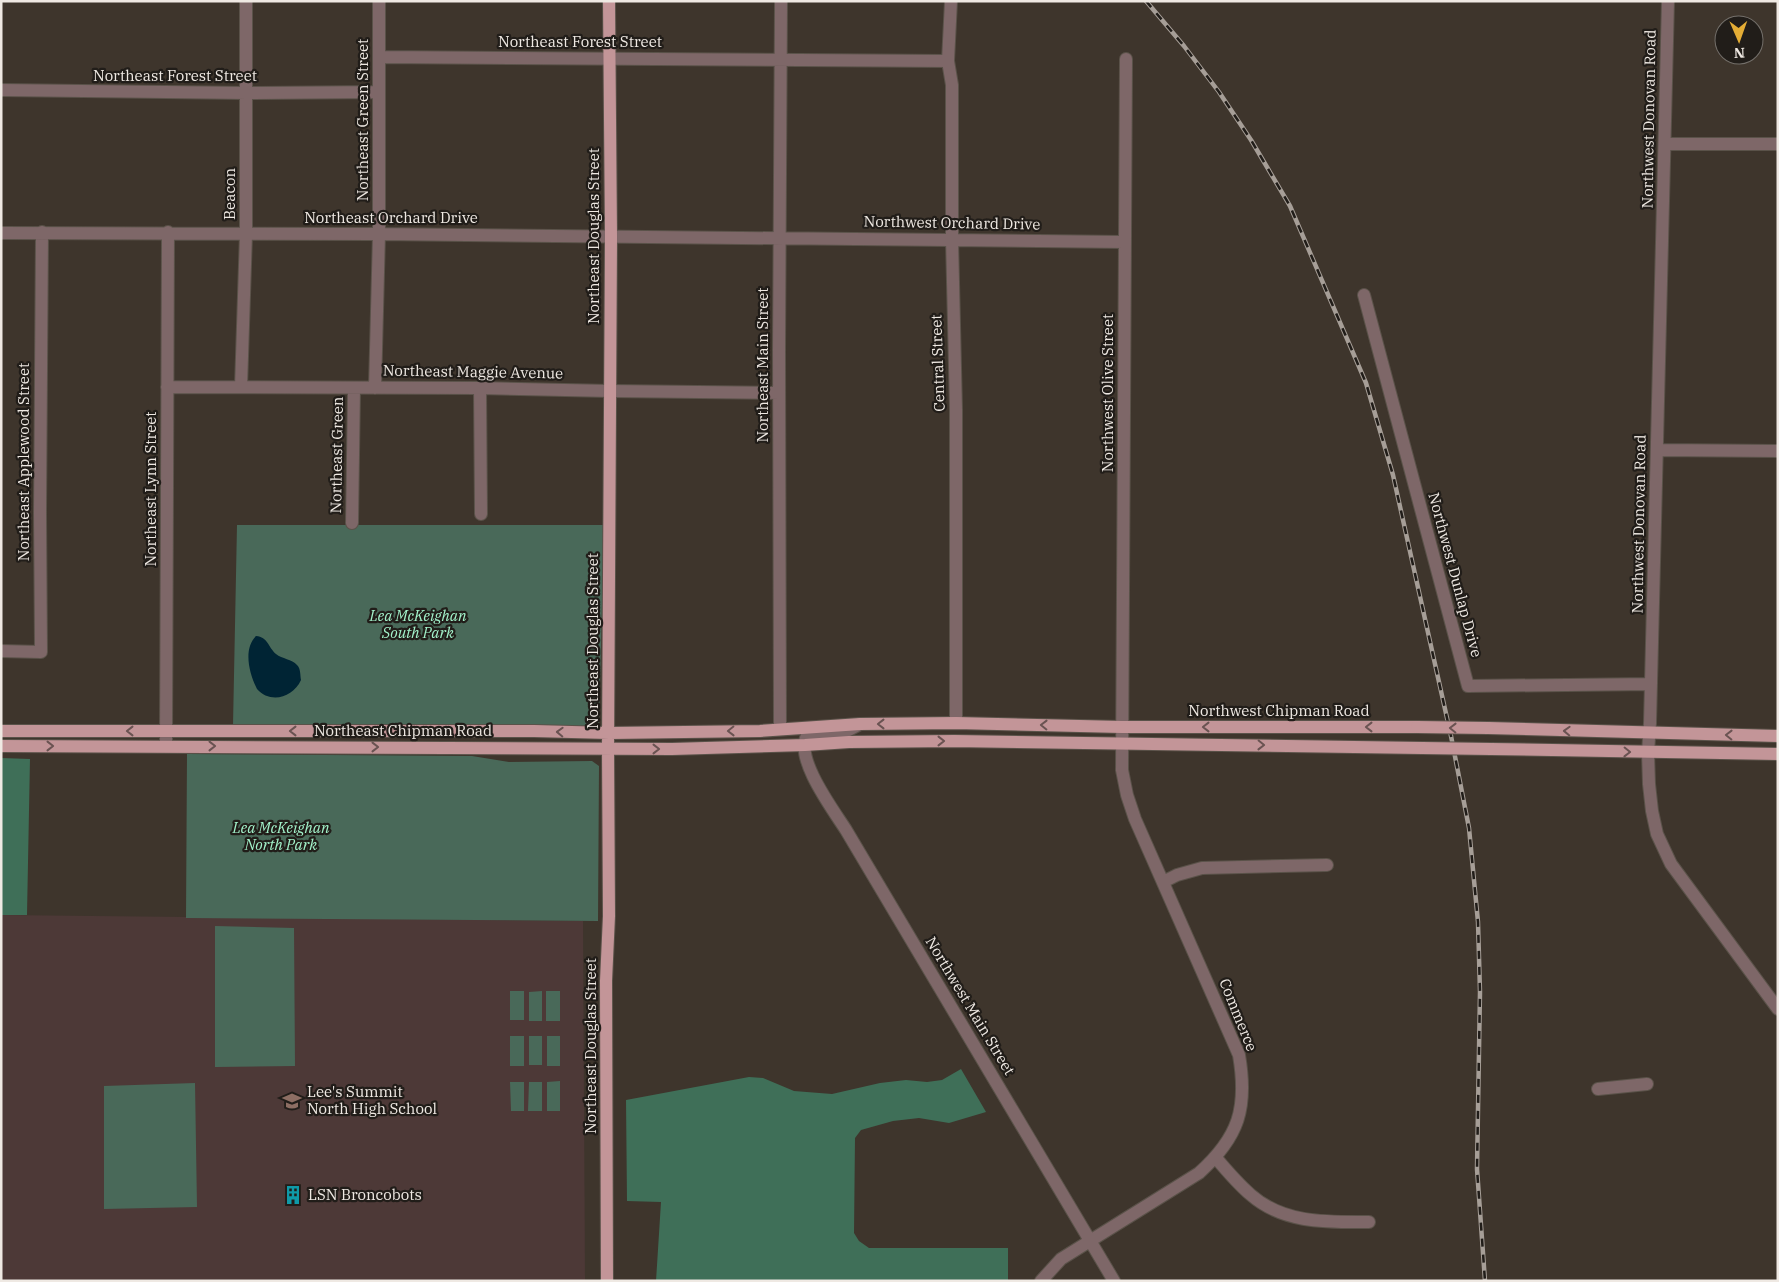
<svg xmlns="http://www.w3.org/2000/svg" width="1779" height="1282" font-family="'IBM Plex Serif',serif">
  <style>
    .education { fill: #4d3937 }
    .green { fill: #496959 }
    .forest { fill: #3f6f58 }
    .water { fill: #002434 }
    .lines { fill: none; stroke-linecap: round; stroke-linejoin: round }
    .minor-casing { stroke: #5a5249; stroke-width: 14 }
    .major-casing { stroke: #5a5249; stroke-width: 14 }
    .minor { stroke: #7e6768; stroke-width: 12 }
    .major { stroke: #c39598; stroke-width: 12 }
    .rail-casing { stroke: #a69e97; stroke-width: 4.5 }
    .rail { stroke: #211d19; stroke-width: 2.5; stroke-dasharray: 8; stroke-linecap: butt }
    .major-bridge-casing { stroke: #5a5249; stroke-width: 14; stroke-linecap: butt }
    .major-bridge { stroke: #c39598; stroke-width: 12 }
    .oneway { stroke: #6a5352 }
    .labels { text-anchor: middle; stroke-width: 4.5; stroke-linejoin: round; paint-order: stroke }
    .street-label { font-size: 15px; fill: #efe9e3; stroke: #211d19 }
    .park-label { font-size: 15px; font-style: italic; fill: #a3f3cb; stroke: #211d19 }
    .poi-label { font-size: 15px; fill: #efe9e3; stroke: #211d19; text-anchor: start }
  </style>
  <rect width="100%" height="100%" fill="#3e352c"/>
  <!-- education -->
  <path class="education" d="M1 915 583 921 585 1281H1Z"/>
  <!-- green -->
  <path class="green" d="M237 525H604L599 726 233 725Z
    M187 754 472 756 509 762 592 761 599 766 598 921 186 918Z
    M215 926 294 928 295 1066 215 1067Z
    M510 991H524V1020H510Z
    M542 991V1021H529V992Z
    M546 991H560V1021H546Z
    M510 1036H524V1066H510Z
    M529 1036H542V1065H529Z
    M547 1036H560V1066H547Z
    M560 1081V1111H547V1082Z
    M510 1082H524V1111H511Z
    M529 1082H542V1111H528Z
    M195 1083 197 1207 104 1209V1086Z"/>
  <!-- forest -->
  <path class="forest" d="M1 758 30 759 27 915H1Z
    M961 1069 986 1112 949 1123 919 1118 893 1121 861 1130 855 1138 854 1233 859 1241 869 1248H1008V1281H656L661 1202 627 1201 626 1100 749 1077 763 1078 794 1091 832 1094 880 1083 906 1080 927 1082 942 1080Z"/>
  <!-- water -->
  <path class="water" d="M256 636C268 637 268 647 276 654 282 659 292 659 297 665 301 669 300 675 301 680 293 698 270 704 257 689 249 673 243 649 256 636Z"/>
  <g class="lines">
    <!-- minor casing -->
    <g class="minor-casing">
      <path id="minor" d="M951 1 948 61 952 85V239L956 410V723
        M1668 1 1650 723 1648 753 1649 784 1652 811 1657 834 1671 864 1778 1009
        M379 57 948 61
        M1 90 247 93 379 92
        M1665 144H1778
        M1 233 379 234 1124 242
        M1364 295 1468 686 1651 684
        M167 387 480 388 610 391 779 393
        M241 387 246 234V1
        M375 388 379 234V1
        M480 388 481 514
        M1657 450 1778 451
        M352 523 354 388
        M1 651 41 652 40 513 42 232
        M860 724 845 732 807 736C794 758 834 811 846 830L1114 1281
        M780 729 779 350 781 1
        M166 746 168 232
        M1163 882 1177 875 1202 868 1327 865
        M1598 1089 1647 1084
        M1216 1158C1227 1171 1238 1184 1251 1195 1284 1224 1328 1222 1369 1222
        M1041 1281 1061 1259 1199 1173C1239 1137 1248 1108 1239 1055L1135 819 1127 795 1122 770 1126 59"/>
    </g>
    <!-- major casing -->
    <g class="major-casing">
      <path id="major" d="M1488 728 1778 736
        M1 731H534L609 733 760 731 860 724 956 723 1122 727H1417
        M1 746 672 749 805 745 849 742 954 741 1422 748
        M1491 749 1778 754
        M607 1281 606 981 609 916 608 749 611 237 609 1"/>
    </g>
    <!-- minor -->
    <use href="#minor" class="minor"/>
    <!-- major -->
    <use href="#major" class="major"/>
    <!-- rail casing -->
    <g class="rail-casing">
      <path id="rail" d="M1146 1 1184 46 1219 92 1251 140 1290 206 1366 383 1393 475 1451 736 1469 828 1478 922 1480 992 1477 1169 1485 1281"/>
    </g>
    <!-- rail -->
    <use href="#rail" class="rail"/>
    <!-- major-bridge casing -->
    <g class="major-bridge-casing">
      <path id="major-bridge" d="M1417 727 1488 728
        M1422 748 1491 749"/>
    </g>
    <!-- major-bridge -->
    <use href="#major-bridge" class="major-bridge"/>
  </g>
  <!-- one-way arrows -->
  <defs><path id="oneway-chevron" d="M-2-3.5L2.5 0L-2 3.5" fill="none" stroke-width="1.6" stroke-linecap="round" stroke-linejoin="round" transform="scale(1.25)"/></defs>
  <g class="oneway">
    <use href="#oneway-chevron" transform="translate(881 724) rotate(180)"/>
    <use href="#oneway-chevron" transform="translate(1044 725) rotate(-179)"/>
    <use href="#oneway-chevron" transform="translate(1206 727) rotate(-180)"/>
    <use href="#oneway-chevron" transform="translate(1369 727) rotate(180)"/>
    <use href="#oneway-chevron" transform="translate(1453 728) rotate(-179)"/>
    <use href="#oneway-chevron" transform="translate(130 731) rotate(-180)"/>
    <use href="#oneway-chevron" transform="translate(293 731) rotate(180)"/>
    <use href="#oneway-chevron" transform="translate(731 731) rotate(179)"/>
    <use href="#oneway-chevron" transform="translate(1567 731) rotate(-178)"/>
    <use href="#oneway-chevron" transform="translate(560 732) rotate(-178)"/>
    <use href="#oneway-chevron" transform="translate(1729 735) rotate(-179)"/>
    <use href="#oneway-chevron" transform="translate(941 741)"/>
    <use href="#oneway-chevron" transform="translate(1261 745) rotate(1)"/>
    <use href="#oneway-chevron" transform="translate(50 746)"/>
    <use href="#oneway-chevron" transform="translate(212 746)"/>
    <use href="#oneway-chevron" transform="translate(375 747)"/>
    <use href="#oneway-chevron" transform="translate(656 749)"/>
    <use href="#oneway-chevron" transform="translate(1627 752) rotate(1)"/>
  </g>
  <!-- icons -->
  <defs>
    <g id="school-bare" transform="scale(1.5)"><path d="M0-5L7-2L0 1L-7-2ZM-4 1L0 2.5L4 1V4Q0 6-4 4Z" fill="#8d6e63" stroke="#211d19" stroke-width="2.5" paint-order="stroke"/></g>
    <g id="building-bare" transform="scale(1.5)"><path d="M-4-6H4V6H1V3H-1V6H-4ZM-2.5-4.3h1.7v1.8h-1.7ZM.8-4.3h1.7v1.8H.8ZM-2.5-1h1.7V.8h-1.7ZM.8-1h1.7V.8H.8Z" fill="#0f9aa8" stroke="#211d19" stroke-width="2.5" paint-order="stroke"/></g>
  </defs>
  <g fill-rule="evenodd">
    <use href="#school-bare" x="292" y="1101"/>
    <use href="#building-bare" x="293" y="1195"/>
  </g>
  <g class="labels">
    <!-- street labels -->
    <g class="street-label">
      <text x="580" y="47">Northeast Forest Street</text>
      <text x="175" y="81">Northeast Forest Street</text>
      <text transform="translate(1649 119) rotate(-89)" y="5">Northwest Donovan Road</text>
      <text transform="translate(363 120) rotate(-90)" y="5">Northeast Green Street</text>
      <text transform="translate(230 194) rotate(-90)" y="5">Beacon</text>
      <text x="391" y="223">Northeast Orchard Drive</text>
      <text transform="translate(952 223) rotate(1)" y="5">Northwest Orchard Drive</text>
      <text transform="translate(594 236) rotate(-90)" y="5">Northeast Douglas Street</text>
      <text transform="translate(938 363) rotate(-92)" y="5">Central Street</text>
      <text transform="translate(763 365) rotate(-90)" y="5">Northeast Main Street</text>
      <text transform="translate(473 372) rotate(1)" y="5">Northeast Maggie Avenue</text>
      <text transform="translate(1108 393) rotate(-90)" y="5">Northwest Olive Street</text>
      <text transform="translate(337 455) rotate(-89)" y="5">Northeast Green</text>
      <text transform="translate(24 462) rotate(-90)" y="5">Northeast Applewood Street</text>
      <text transform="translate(151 489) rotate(-90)" y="5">Northeast Lynn Street</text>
      <text transform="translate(1639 524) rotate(-89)" y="5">Northwest Donovan Road</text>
      <text transform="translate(1455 575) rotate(75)" y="5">Northwest Dunlap Drive</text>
      <text transform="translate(593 641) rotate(-90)" y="5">Northeast Douglas Street</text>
      <text x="1279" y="716">Northwest Chipman Road</text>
      <text x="403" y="736">Northeast Chipman Road</text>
      <text transform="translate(970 1006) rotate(59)" y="5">Northwest Main Street</text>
      <text transform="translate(1238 1015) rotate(68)" y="5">Commerce</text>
      <text transform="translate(591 1046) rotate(-90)" y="5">Northeast Douglas Street</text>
    </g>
    <!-- park labels -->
    <g class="park-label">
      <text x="418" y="621">Lea McKeighan<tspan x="418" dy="17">South Park</tspan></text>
      <text x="281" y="833">Lea McKeighan<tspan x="281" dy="17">North Park</tspan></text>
    </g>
    <!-- poi labels -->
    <g class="poi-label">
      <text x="307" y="1097">Lee's Summit<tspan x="307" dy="17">North High School</tspan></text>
      <text x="308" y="1200">LSN Broncobots</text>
    </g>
  </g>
  <!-- border -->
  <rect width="1779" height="1282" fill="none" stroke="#efe9e3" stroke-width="5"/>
  <!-- north arrow -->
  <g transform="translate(1739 40) rotate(178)"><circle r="24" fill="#211d19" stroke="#736f6a"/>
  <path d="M0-4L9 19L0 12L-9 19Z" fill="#e4ad35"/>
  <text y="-8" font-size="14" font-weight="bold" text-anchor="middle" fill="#efe9e3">N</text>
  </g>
</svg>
